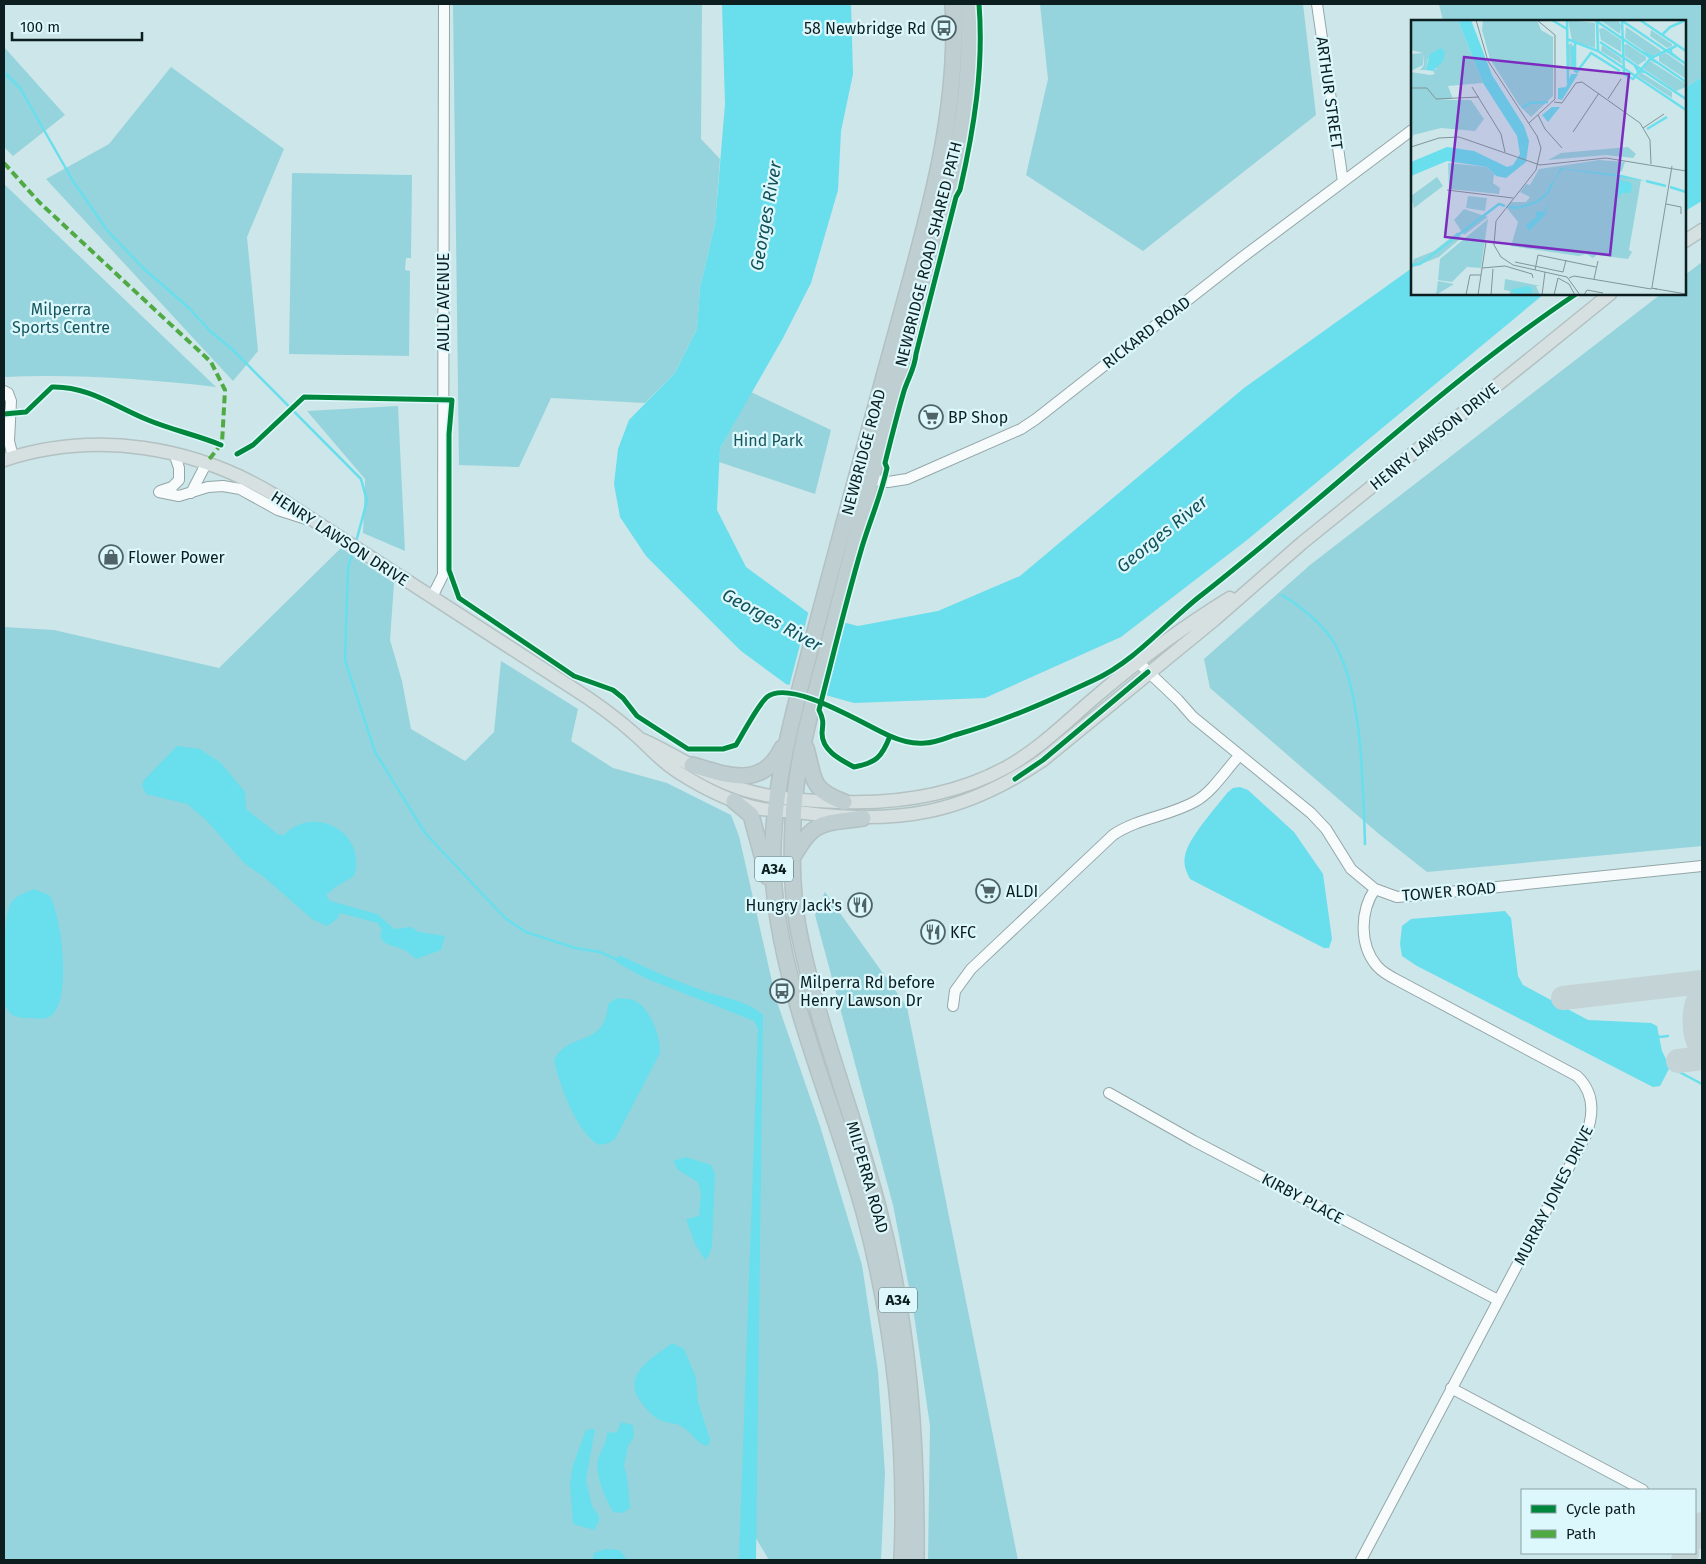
<svg xmlns="http://www.w3.org/2000/svg" width="1706" height="1564" font-family="'Fira Sans',sans-serif">
  <style>
    .green { fill: #95d4dc }
    .water { fill: #69deec }
    .pier { fill: #cde6e9 }
    .lines { fill: none; stroke-linecap: round; stroke-linejoin: round }
    .stream { stroke: #69deec; stroke-width: 2.5 }
    .taxiway { stroke: #c4d4d6; stroke-width: 24 }
    .minor-casing { stroke: #93a6a8; stroke-width: 12 }
    .major-casing { stroke: #b3c1c2; stroke-width: 15 }
    .highway-casing { stroke: #b3c1c2; stroke-width: 18 }
    .minor { stroke: #f8fbfc; stroke-width: 10 }
    .major { stroke: #d6e0e1; stroke-width: 12 }
    .highway { stroke: #bfced0; stroke-width: 15 }
    .quiet { stroke: #50aa43; stroke-width: 4; stroke-dasharray: 8 4; stroke-linecap: butt }
    .cycleway-casing { stroke: #ddf8fc; stroke-width: 8 }
    .cycleway { stroke: #00873e; stroke-width: 5 }
    .labels { text-anchor: middle; stroke-width: 4.5; stroke-linejoin: round; paint-order: stroke }
    .shield { fill: #ddf8fc; stroke: #4b5f63; stroke-width: 1 }
    .shield-label { font-size: 15px; font-weight: bold; fill: #0d1e21 }
    .poi-label { font-size: 16px; fill: #0d1e21; stroke: #ddf8fc; text-anchor: start }
    .street-label { font-size: 16px; fill: #0d1e21; stroke: #ddf8fc }
    .park-label { font-size: 16px; fill: #15555d; stroke: #ddf8fc }
    .water-label { font-size: 18px; font-style: italic; fill: #12525a; stroke: #ddf8fc }
    .inset-river { fill: none; stroke: #69deec; stroke-width: 2.5 }
    .inset-road { fill: none; stroke: #809699; stroke-width: 1 }
    .view { fill: #7b2cbf; fill-opacity: 0.15; stroke: #7b2cbf; stroke-width: 2.5 }
    .inset-edge { fill: none; stroke: #0d1e21; stroke-width: 2.5 }
  </style>
  <rect width="100%" height="100%" fill="#cde6e9"/>
  <!-- green -->
  <path class="green" d="M453 4H702L701 139 720 159 715 224 700 288 697 329 675 373 645 403 551 398 519 467 459 465Z
    M1040 4H1303L1316 115 1143 251 1026 175 1048 79Z
    M1439 4H1702V77L1685 88V21H1443Z
    M4 47 65 115 13 156 4 147Z
    M171 67 284 149 247 237 258 351 233 381 46 179 109 144Z
    M292 173 412 175 411 258H406L405 270 410 271 409 356 289 354Z
    M4 184 216 387C146 379 75 374 4 377Z
    M1702 262V846L1427 872 1379 834 1210 688 1204 659 1310 565 1661 294H1685V275Z
    M751 392 831 430 815 494 719 462 720 448Z
    M398 406 405 551 363 533 365 479 307 411Z
    M341 548 394 583 390 640 402 681 411 729 465 761 494 732 501 661 578 709 571 741 613 768 667 783 731 815 739 836 776 999 820 1126 862 1265 878 1371 885 1473 881 1560H769L745 1520 743 1560H4V627L54 630 219 668Z
    M825 892 907 1007 1018 1560H928L930 1426 913 1308 893 1205 815 915Z"/>
  <!-- water -->
  <path class="water" d="M722 4H851L853 74 841 131 838 190 811 283 783 338 720 448 717 510 746 567 810 614 858 626 938 611 1020 576 1244 388 1412 268V294H1544L1247 540 1121 637 985 698 854 703 786 684 741 651 646 556 620 517 614 484 618 449 629 420 675 373 697 329 700 288 715 224 725 104Z
    M1702 77V201L1685 211V88Z
    M177 746 200 749 221 763 245 792 246 809 279 835H284C315 803 368 834 354 876L334 888 326 895 330 901 377 914 394 929 411 927 419 932 445 936 441 950 416 959C413 956 409 953 406 951 397 945 384 947 380 936L382 930 378 923 340 913 337 919 327 926 312 919 264 877 245 864 206 820 187 804 146 794 142 785 144 780Z
    M1240 787 1248 790 1294 832 1323 874 1332 939 1329 948H1324L1190 879C1186 871 1183 865 1185 856 1188 838 1215 809 1227 793L1233 788Z
    M34 889 49 895C62 915 71 996 53 1014 47 1021 36 1018 28 1018 14 1018 10 1015 4 1004 4 984 2 919 11 903 16 895 27 892 34 889Z
    M1505 911 1511 918 1518 976 1523 985 1588 1020 1651 1023 1657 1026 1662 1051 1670 1067 1660 1086 1653 1087 1417 966 1402 956 1400 944 1402 926 1411 919Z
    M619 955C649 969 679 983 710 993 729 999 747 1001 763 1015L756 1560H739L758 1029 754 1021 645 978 616 962Z
    M617 998C621 999 628 998 633 1000 650 1006 661 1037 660 1053L615 1139 609 1143 599 1145C576 1132 559 1084 554 1060 569 1030 605 1049 608 1004Z
    M686 1157 711 1165 715 1174 712 1246 709 1255 705 1260 695 1244 686 1219 699 1216 701 1193 698 1182 678 1170 673 1161Z
    M672 1343 684 1349 696 1378 698 1402 710 1439 709 1444 706 1446C695 1442 690 1430 679 1425 673 1423 666 1423 660 1420 652 1416 646 1409 641 1402 620 1375 654 1357 672 1343Z
    M621 1422 633 1425 634 1437 628 1446 624 1466 627 1477 630 1508 622 1513 614 1512C606 1503 594 1471 598 1459 601 1449 607 1444 607 1433L617 1432Z
    M595 1429 586 1480 592 1506 599 1516V1521L594 1530 573 1524 570 1485 573 1465 584 1435 586 1430Z
    M605 1549 620 1550 627 1560H593L594 1553Z"/>
  <!-- pier -->
  <path class="pier" d="M809 610 845 621 825 698 789 687Z"/>
  <g class="lines">
    <!-- stream -->
    <path class="stream" d="M4 72 20 88 73 181 107 230 142 267 189 308 210 331 232 349 361 479 367 501 356 542
      M353 552 348 568 345 660 375 752 425 833 506 919 526 932 575 948 600 952 620 961
      M1282 595C1300 606 1318 620 1331 638 1363 684 1363 788 1365 844
      M1659 1037 1668 1036
      M1670 1067 1702 1084"/>
    <!-- taxiway -->
    <path class="taxiway" d="M1702 993C1692 1007 1692 1035 1702 1049
      M1563 998 1702 982
      M1678 1061 1702 1058
      M1695 1538 1702 1524
      M1683 1560 1687 1553"/>
    <!-- minor casing -->
    <g class="minor-casing">
      <path id="minor" d="M1317 4 1343 182
        M4 391 8 393 11 401 9 441 13 457
        M865 478 888 482 907 479 1021 429 1036 419 1240 259 1412 130
        M160 491 172 487 179 480V468L174 453
        M159 492 179 496 208 487 223 486 240 489 278 510 306 519
        M191 493 207 462
        M432 597 443 575 444 4
        M1139 663 1178 700 1193 717 1311 813 1326 829 1351 869 1375 889 1397 897 1430 894 1702 866
        M953 1006 955 991 971 969 1113 835C1138 818 1170 816 1196 801 1213 791 1225 771 1239 756
        M1109 1093 1194 1141 1498 1300
        M1451 1388 1643 1490
        M1361 1560 1586 1135C1594 1114 1595 1093 1577 1076L1399 981C1391 977 1383 973 1377 966 1359 945 1360 911 1375 889"/>
    </g>
    <!-- major casing -->
    <g class="major-casing">
      <path id="major" d="M1685 241 1702 230
        M4 460C96 430 194 446 276 496 373 559 471 622 568 685 592 700 617 718 638 737 652 750 661 761 678 772 703 788 732 803 762 809 776 811 791 811 805 813 899 825 965 813 1043 760L1214 620 1302 543 1610 294
        M643 740C677 755 709 779 745 790 774 799 808 801 839 802 896 804 956 795 1007 767 1041 748 1069 719 1099 694 1140 659 1184 626 1230 598"/>
    </g>
    <!-- highway casing -->
    <g class="highway-casing">
      <path id="highway" d="M806 748C815 779 809 789 844 802
        M692 765C727 775 762 790 782 748
        M734 801 751 815 768 877
        M793 857C814 819 823 824 863 818
        M902 1560C907 1443 894 1325 864 1212 835 1106 784 997 774 887 769 824 781 764 796 704 827 584 860 464 893 344 923 233 960 120 953 4
        M916 1560C917 1442 909 1326 879 1211 856 1121 820 1033 801 942 792 903 791 863 793 823 795 759 815 696 831 635 858 529 885 423 914 317 943 212 976 114 968 4"/>
    </g>
    <!-- minor -->
    <use href="#minor" class="minor"/>
    <!-- major -->
    <use href="#major" class="major"/>
    <!-- highway -->
    <use href="#highway" class="highway"/>
    <!-- quiet -->
    <path class="quiet" d="M4 163 39 202 211 362 225 390 222 443 207 462"/>
    <!-- cycleway casing -->
    <g class="cycleway-casing">
      <path id="cycleway" d="M4 414 26 412 52 387C88 386 116 407 148 420 172 430 197 435 221 445
        M237 454 253 445 304 397 452 400 449 434V570L459 598 574 676 613 690 623 698 637 716 688 749H723L736 745C744 732 757 706 767 697 791 678 866 726 890 736 901 741 913 744 925 743 935 743 946 738 955 735 1002 722 1049 701 1094 680 1135 661 1164 625 1199 597 1326 498 1442 384 1576 294
        M890 736C882 757 876 763 854 767 841 760 822 751 822 733 823 723 824 720 819 710 833 656 846 601 862 547 870 520 881 496 887 468L885 463C891 439 897 415 904 391 908 378 915 368 916 354L956 197 960 190C974 129 984 67 979 4
        M1015 779 1043 760 1148 672"/>
    </g>
    <!-- cycleway -->
    <use href="#cycleway" class="cycleway"/>
  </g>
  <!-- icons -->
  <defs>
    <g id="bus-ring" transform="scale(1.25)"><circle r="9.5" fill="#ddf8fc" stroke="#506467" stroke-width="1.5"/><path d="M-5-6H5V4H4V6H2V4H-2V6H-4V4H-5ZM-3.5-4V0h7V-4ZM-3.5 1.2v1.5H-2V1.2ZM2 1.2v1.5H3.5V1.2Z" fill="#506467"/></g>
    <g id="supermarket-ring" transform="scale(1.25)"><circle r="9.5" fill="#ddf8fc" stroke="#506467" stroke-width="1.5"/><path d="M-6-5.5h2.5l.6 2H6L4.5 2H-2.5L-4.4-4H-6ZM-1.5 3.2a1.3 1.3 0 1 0 .1 0ZM3 3.2a1.3 1.3 0 1 0 .1 0Z" fill="#506467"/></g>
    <g id="shop-ring" transform="scale(1.25)"><circle r="9.5" fill="#ddf8fc" stroke="#506467" stroke-width="1.5"/><path d="M-5-2.5h2.3a2.7 3.5 0 0 1 5.4 0H5L5.5 6h-11ZM-1.5-2.5h3a1.5 2.3 0 0 0-3 0Z" fill="#506467"/></g>
    <g id="restaurant-ring" transform="scale(1.25)"><circle r="9.5" fill="#ddf8fc" stroke="#506467" stroke-width="1.5"/><path d="M-5-6h1v4h1v-4h1v4h1v-4h1v5L-1.5 .5V6h-2V.5L-5-1ZM5-6V6H3V1.5H1.5Q1.5-4 5-6Z" fill="#506467"/></g>
  </defs>
  <g fill-rule="evenodd">
    <use href="#bus-ring" x="944" y="28"/>
    <use href="#supermarket-ring" x="931" y="417"/>
    <use href="#shop-ring" x="111" y="557"/>
    <use href="#supermarket-ring" x="988" y="891"/>
    <use href="#restaurant-ring" x="860" y="905"/>
    <use href="#restaurant-ring" x="933" y="932"/>
    <use href="#bus-ring" x="782" y="991"/>
  </g>
  <g class="labels">
    <!-- shield labels -->
    <g class="shield">
      <rect x="755" y="856.5" width="38" height="25" rx="4"/>
      <rect x="879" y="1287.5" width="38" height="25" rx="4"/>
    </g>
    <g class="shield-label">
      <text x="774" y="874">A34</text>
      <text x="898" y="1305">A34</text>
    </g>
    <!-- poi labels -->
    <g class="poi-label">
      <text x="926" y="34" text-anchor="end">58 Newbridge Rd</text>
      <text x="948" y="423">BP Shop</text>
      <text x="128" y="563">Flower Power</text>
      <text x="1006" y="897">ALDI</text>
      <text x="842" y="911" text-anchor="end">Hungry Jack's</text>
      <text x="950" y="938">KFC</text>
      <text x="800" y="988">Milperra Rd before<tspan x="800" dy="18">Henry Lawson Dr</tspan></text>
    </g>
    <!-- street labels -->
    <g class="street-label">
      <text transform="translate(1330 93) rotate(82)" y="6">ARTHUR STREET</text>
      <text transform="translate(928 254) rotate(-76)" y="6">NEWBRIDGE ROAD SHARED PATH</text>
      <text transform="translate(443 302) rotate(-90)" y="6">AULD AVENUE</text>
      <text transform="translate(1146 332) rotate(-38)" y="6">RICKARD ROAD</text>
      <text transform="translate(1434 436) rotate(-39)" y="6">HENRY LAWSON DRIVE</text>
      <text transform="translate(863 452) rotate(-75)" y="6">NEWBRIDGE ROAD</text>
      <text transform="translate(340 538) rotate(33)" y="6">HENRY LAWSON DRIVE</text>
      <text transform="translate(1449 891) rotate(-5)" y="6">TOWER ROAD</text>
      <text transform="translate(868 1177) rotate(74)" y="6">MILPERRA ROAD</text>
      <text transform="translate(1553 1195) rotate(-63)" y="6">MURRAY JONES DRIVE</text>
      <text transform="translate(1303 1198) rotate(28)" y="6">KIRBY PLACE</text>
    </g>
    <!-- park labels -->
    <g class="park-label">
      <text x="61" y="315">Milperra<tspan x="61" dy="18">Sports Centre</tspan></text>
      <text x="768" y="446">Hind Park</text>
    </g>
    <!-- water labels -->
    <g class="water-label">
      <text transform="translate(766 216) rotate(-80)" y="6">Georges River</text>
      <text transform="translate(1162 534) rotate(-39)" y="6">Georges River</text>
      <text transform="translate(772 620) rotate(29)" y="6">Georges River</text>
    </g>
  </g>
  <!-- overview -->
  <g transform="translate(1411 20)">
    <rect width="275" height="275" fill="#cde6e9"/>
    <path d="M47 0 72 63 37 66 42 79 28 80H60L73 99 64 111 30 108 2 115 0 124V52L19 55 24 54 22 51 26 48 17 39 15 50H9L13 45 12 34V45L0 51V34L12 33 0 30V1ZM72 0H126L130 10 142 17V76L120 97 108 85 79 39 71 10ZM157 0 184 3V28L161 21ZM207 0 210 5 209 14 189 0ZM215 7 249 30 250 32 240 36 214 18ZM192 8 210 20V32L190 20 188 9ZM240 10 261 24V26L256 28 239 16ZM160 23 164 28 162 49 157 45V25ZM216 24 235 37V40L227 45 214 36 213 25ZM191 25 210 38 211 44 190 31ZM255 33 275 47V59L248 41V35ZM239 41 275 64V67L265 71 233 49V44ZM229 52 261 72V78L227 56ZM217 127 225 134 222 138 195 135 137 140 150 133ZM188 140 214 142 211 151 204 155 230 160 218 230 221 232 217 239 186 235 182 238 175 234 168 236 100 226 107 202 95 187 100 182H115L119 177 109 172 115 164 119 165 128 149ZM37 143 76 147 83 154 82 163 89 168 88 174 38 169ZM26 157 32 166 3 188 0 176ZM57 176 76 178 74 191 55 188ZM53 189 77 197 53 215 43 200ZM77 199 70 248 56 247 41 262 27 260 29 239ZM47 212 50 218 28 237 0 248 3 239 23 231ZM94 259 130 266H125L129 275H98L99 271 93 270ZM27 261 43 264 25 275Z" fill="#95d4dc"/>
    <path d="M47 0H60L81 55 113 106 118 121 115 142 95 158 85 156 76 147 36 141 0 156V142L36 127 63 131 96 147 102 145 109 134 106 116 72 63ZM30 28 34 32 32 41 22 51 15 50 19 34ZM160 54H167L151 80 147 79V68L155 67ZM141 87H149L137 102 131 95ZM149 148 211 155 236 161 151 149 142 163ZM207 159 220 163 221 167 219 173H210L209 178 204 171ZM138 181 134 195 118 211 115 205 125 197V191L133 192ZM116 266 121 268V275H117L116 271 114 275H106L99 270Z" fill="#69deec"/>
    <path class="inset-river" d="M141 0 156 9M156 0 157 63M184 0 275 62M186 0 187 30M210 0 275 44M211 0 213 54 222 59 239 39 249 44M229 0 275 31M251 15 259 7 275 0M156 19 187 31 275 90M189 22 275 79M164 23V52M161 27 162 47M260 28V33L268 39M231 32 242 37 265 26M223 44 227 51 235 52M165 53 180 33 209 51M111 88 119 83 137 82M236 109 256 97M235 161 255 166M259 167 275 172M98 187 107 188 126 182 136 174 142 162M0 245 9 244 88 184 94 186"/>
    <path class="inset-road" d="M65 0 77 41 126 116 130 128 125 150 85 201 83 225 90 237 102 245 156 257 169 275M61 67 90 114 94 132M0 68H16L25 79 68 77M197 79 210 59M143 82 151 83 165 63 171 62 229 103 239 120 240 144M127 95 134 109 151 128M118 103 144 79V15L126 0M232 108 253 94M162 112 188 73M0 127 28 118 48 117 129 145 195 138 275 151M36 170 102 178M255 184 270 187V194M104 242 152 252 155 240M71 248 94 246 121 254 122 258M124 250 127 235 185 247M158 258 163 256 240 269M183 259 187 241M241 267 261 146M246 269 240 268 275 274M55 275 59 255H70M67 275 75 222M80 275 82 249M131 275 134 252M143 275 147 258 158 264 164 275M173 275 176 270 192 273"/>
    <path class="view" d="M53 37 218 54 199 235 34 217Z"/>
    <rect width="275" height="275" class="inset-edge"/>
  </g>
  <!-- border -->
  <rect width="1706" height="1564" fill="none" stroke="#0d1e21" stroke-width="10"/>
  <!-- legend -->
  <rect x="1521" y="1489" width="175" height="65" fill="#ddf8fc" stroke="#8aa1a4"/>
  <rect x="1531" y="1505" width="25" height="8" fill="#00873e" stroke="#8aa1a4"/>
  <text x="1566" y="1514" font-size="15" fill="#0d1e21">Cycle path</text>
  <rect x="1531" y="1530" width="25" height="8" fill="#50aa43" stroke="#8aa1a4"/>
  <text x="1566" y="1539" font-size="15" fill="#0d1e21">Path</text>
  <!-- scale -->
  <path d="M12 32v8h130v-8" fill="none" stroke="#0d1e21" stroke-width="2.5"/>
  <text x="20" y="32" font-size="15" fill="#0d1e21" stroke="#ddf8fc" stroke-width="4" paint-order="stroke">100 m</text>
</svg>
